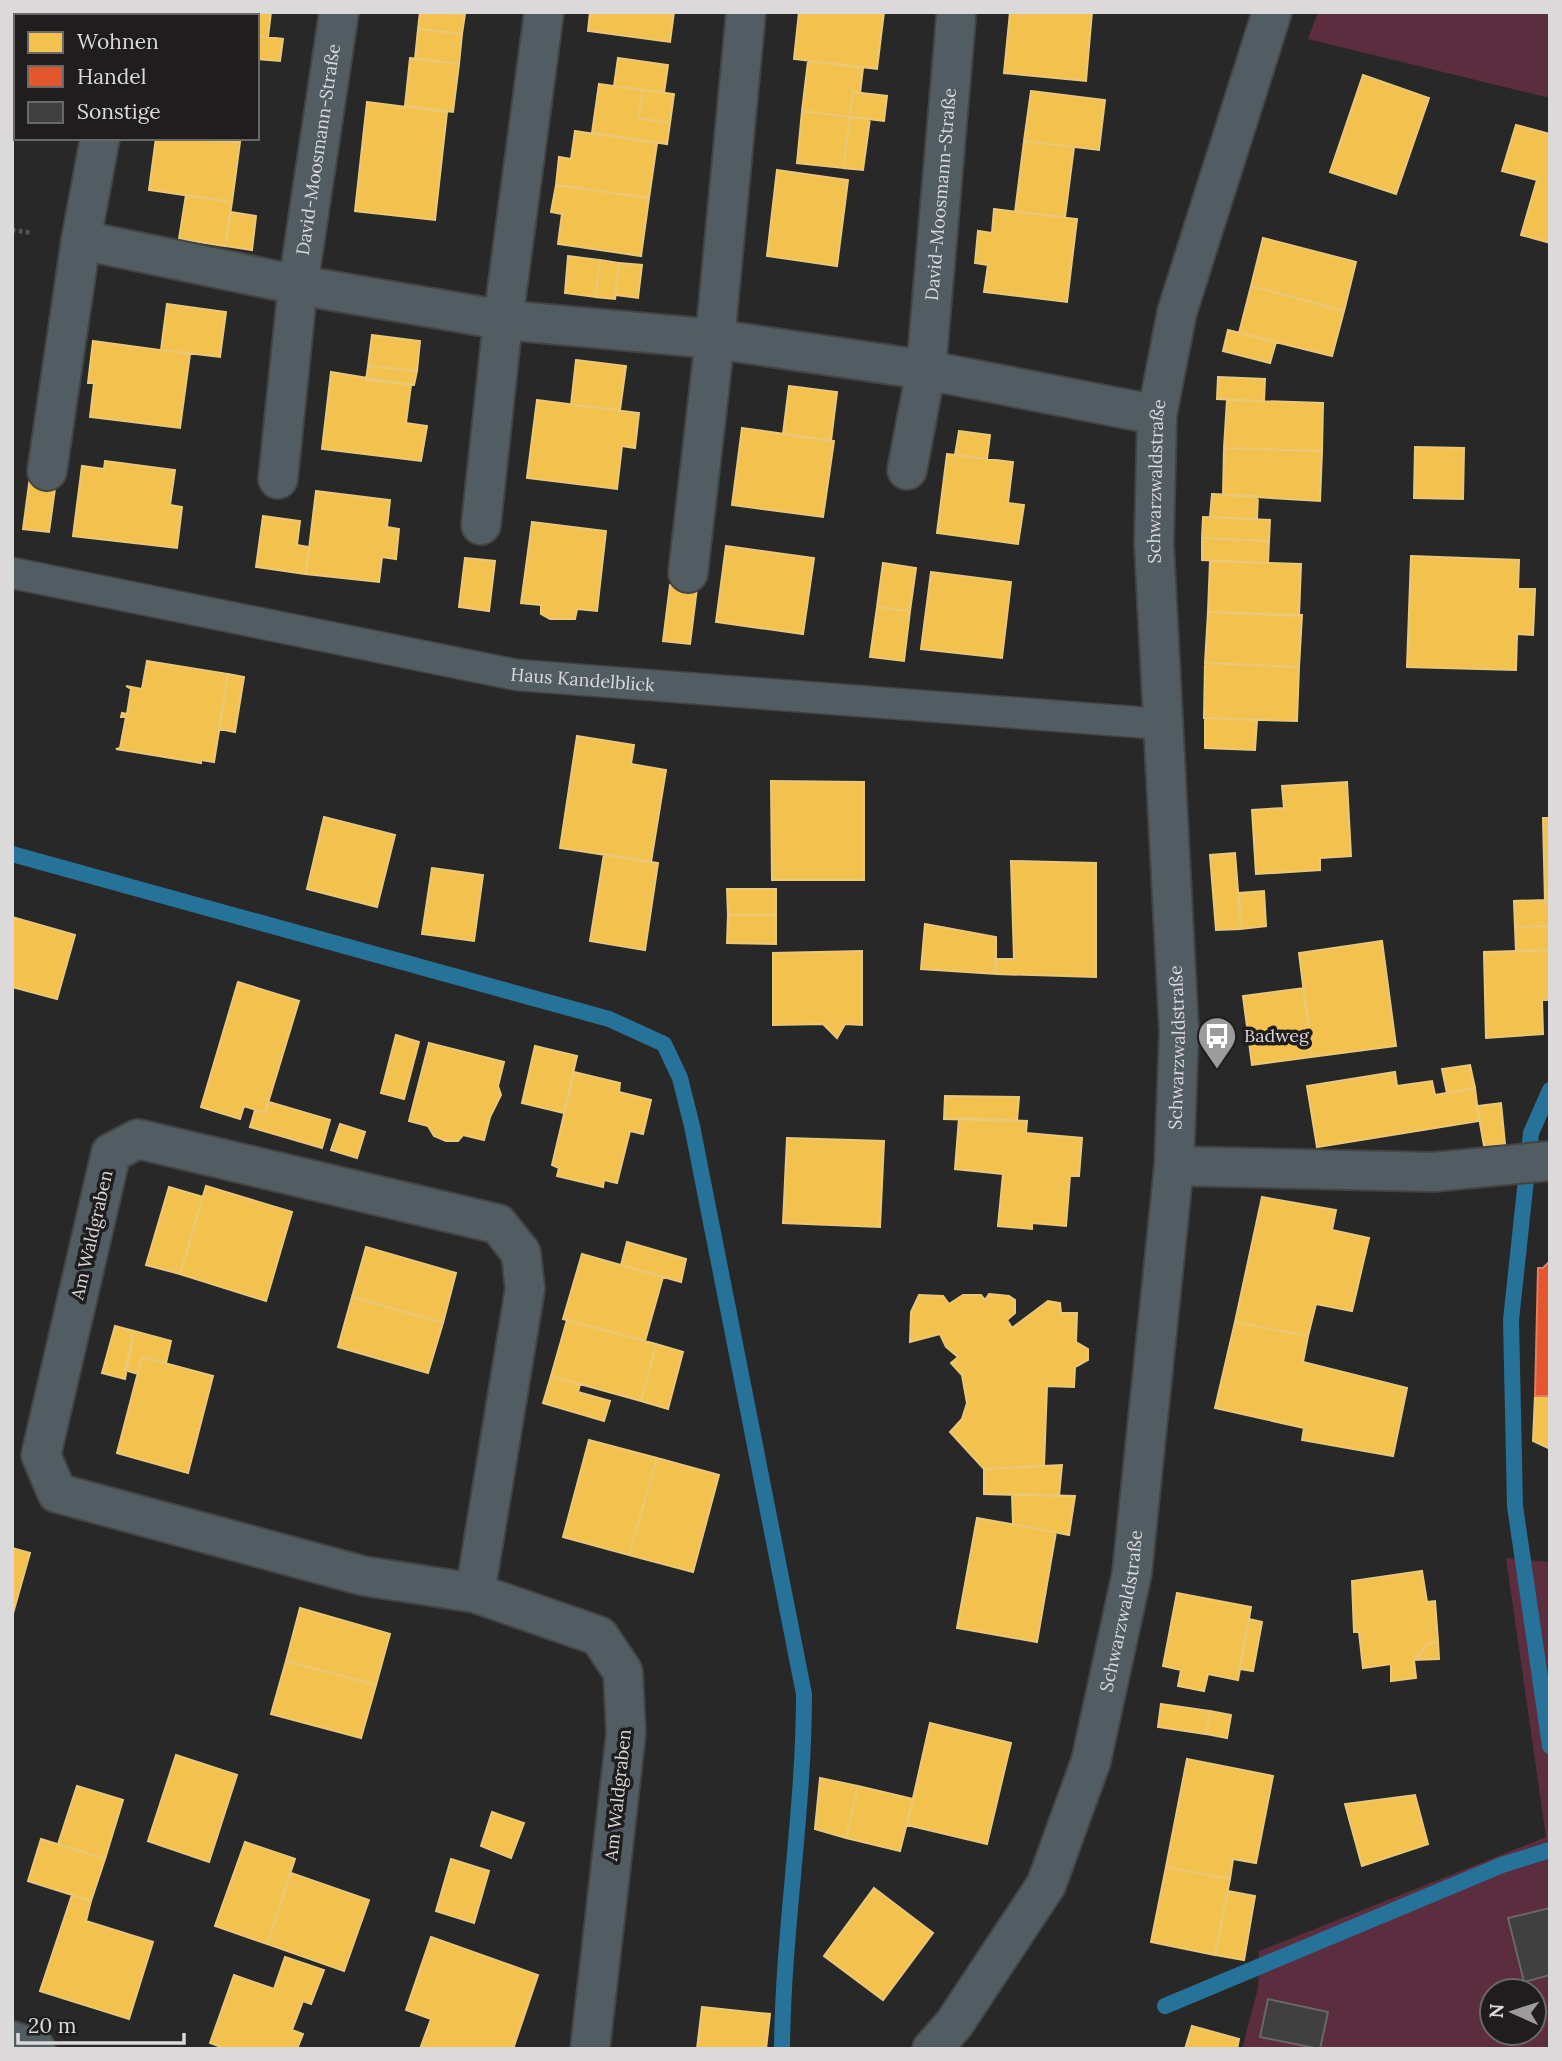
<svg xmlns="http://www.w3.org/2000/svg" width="1562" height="2061" font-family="Lora,serif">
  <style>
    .green { fill: #5c2c3f; fill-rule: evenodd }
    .homes { fill: #f2c14e; stroke: #ebc878; stroke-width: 2 }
    .shops { fill: #e4572e; stroke: #e17e62; stroke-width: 2 }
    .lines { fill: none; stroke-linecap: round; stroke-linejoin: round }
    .stream { stroke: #277298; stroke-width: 16 }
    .building { fill: #414040; stroke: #696768; stroke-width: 2 }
    .lane-casing { stroke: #454444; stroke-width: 33 }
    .street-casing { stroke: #454444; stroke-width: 42 }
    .path { stroke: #52585c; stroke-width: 4.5; stroke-dasharray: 3.5 3.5; stroke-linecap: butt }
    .lane { stroke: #525d63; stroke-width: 30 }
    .street { stroke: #525d63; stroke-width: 38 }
    .labels { text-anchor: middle; stroke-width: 7; stroke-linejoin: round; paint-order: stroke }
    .street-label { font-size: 18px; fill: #dbd9da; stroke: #201d1e }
    .poi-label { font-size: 18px; fill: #dbd9da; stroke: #201d1e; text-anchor: start }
  </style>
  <rect width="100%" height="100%" fill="#292828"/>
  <!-- green -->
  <path class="green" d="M1318 12H1550V98L1308 39Z
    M1506 1558 1550 1562V2049H1242L1258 1988 1259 1951 1546 1837ZM1492 1991H1534V2033H1492Z"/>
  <!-- homes -->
  <path class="homes" d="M12 12H38L37 16H16V68L12 67Z
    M200 12H242V16H199Z
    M242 12H271L268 37 257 36V16H242Z
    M420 12 465 14 462 34 418 29Z
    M590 12H674L670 42 588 31Z
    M799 12H884L877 69 794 59Z
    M1010 12H1092L1086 81 1004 73Z
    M418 29 462 34 459 64 415 59Z
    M257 36 283 39 280 61 257 59Z
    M410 58 459 64 453 112 405 106Z
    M618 58 668 65 664 93 614 86Z
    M808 61 863 68 860 93 853 92 850 117 802 111Z
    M1363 75 1429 98 1396 194 1330 172Z
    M599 84 643 90 638 118 670 123 667 144 592 133Z
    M643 90 674 94 670 123 638 118Z
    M1031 91 1105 100 1099 150 1024 141Z
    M853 92 887 96 884 121 850 117Z
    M367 102 447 112 435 220 355 211Z
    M802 111 850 117 843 168 797 163Z
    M850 117 870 119 863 170 843 168Z
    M1516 125 1550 134V243L1521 235 1537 180 1502 171Z
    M575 131 657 143 649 198 556 185 559 157 571 159Z
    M156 138 240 142 232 202 149 190Z
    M1024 141 1074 147 1065 217 1015 212Z
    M777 170 848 180 837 266 767 256Z
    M556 185 649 198 641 256 558 244 562 214 551 212Z
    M186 195 232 202 225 246 179 239Z
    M994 209 1077 219 1067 302 984 292 988 265 975 263 978 231 992 233Z
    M231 212 256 216 252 250 225 246Z
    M1263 238 1356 262 1344 311 1251 286Z
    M568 256 600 260 595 297 565 293Z
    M600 260 619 263 615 299 595 297Z
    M619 263 642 265 638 298 615 295Z
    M1251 286 1344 311 1332 356 1239 333Z
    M167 304 226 312 220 357 161 350Z
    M1228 330 1276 342 1270 363 1223 351Z
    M372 335 420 341 417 371 368 366Z
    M93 341 190 354 180 428 90 417 94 383H88Z
    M576 360 626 366 620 410 571 405Z
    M368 366 417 371 414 385 366 380Z
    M331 372 411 385 406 423 427 426 421 461 322 449Z
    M1218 377 1265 379 1264 401 1217 399Z
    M789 386 837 392 831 441 783 434Z
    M537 400 639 413 635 448 622 446 617 489 527 478Z
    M1227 400 1323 403 1322 451 1224 448Z
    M742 428 834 441 823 517 732 505Z
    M959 431 990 435 987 459 955 455Z
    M1415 447 1464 448 1463 499 1414 498Z
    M1224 448 1322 451 1320 501 1223 495Z
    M947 454 1013 462 1008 503 1024 505 1018 544 937 533Z
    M105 461 175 470 170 505 182 507 177 548 73 536 82 466 104 469Z
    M30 477 56 481 49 532 23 529Z
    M316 491 390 500 387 527 399 529 396 559 382 557 379 582 306 574Z
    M1212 494 1258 496 1257 519 1210 517Z
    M263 516 300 521 297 545 309 547 306 574 256 567Z
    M1203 517 1270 520 1269 541 1202 538Z
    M532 522 606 531 597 611 577 609 575 619H550L541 614V605L521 603Z
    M1202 538 1269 541 1268 563 1202 560Z
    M726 546 814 558 803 634 716 622Z
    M1411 556 1519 560 1518 589H1535L1533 635 1517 634 1516 670 1407 667Z
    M465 558 495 561 489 611 459 607Z
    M1210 561 1301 564 1299 616 1208 612Z
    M883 563 916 568 910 611 877 607Z
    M931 572 1011 582 1002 658 921 649Z
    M670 585 697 588 690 644 663 641Z
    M877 607 910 611 904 661 870 657Z
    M1208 612 1302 615 1299 667 1205 663Z
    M147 661 228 674 214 762 201 760V763L116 749 120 748 126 717H121L122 713 127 714 131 689 126 686 142 689Z
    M1205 663 1299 667 1297 721 1204 718Z
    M228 674 244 677 235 732 219 729Z
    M1205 718 1257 720 1255 750 1205 748Z
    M577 736 634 745 631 764 666 770 651 862 560 848Z
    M771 781 864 782V880H772Z
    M1347 782 1351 856 1320 858V870L1256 874 1252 810 1284 808 1282 786Z
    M324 817 395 835 377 907 307 889Z
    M1543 818H1550V902H1545Z
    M1235 853 1241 929 1216 930 1210 855Z
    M604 854 658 863 645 950 590 941Z
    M1011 861 1096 863V977L996 974 995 959H1014Z
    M432 868 483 875 474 941 422 934Z
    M727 889H776V915H728Z
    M1264 891 1266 926 1241 929 1239 893Z
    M1545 900 1550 902V926L1515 927 1514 901Z
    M728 915H776V944L727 943Z
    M12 917 75 935 57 999 12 987Z
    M925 924 996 937V974L921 969Z
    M1550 926V950L1516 952 1515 927Z
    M1382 941 1396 1046 1312 1057 1299 953Z
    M1550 950V1000H1542L1543 1034 1486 1038 1484 952Z
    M862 951V1025L845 1024 837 1038 823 1024 773 1025V953Z
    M238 982 299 1001 265 1113 244 1106 240 1119 201 1107Z
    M1304 988 1312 1057 1252 1065 1243 996Z
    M396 1035 419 1042 404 1099 381 1093Z
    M429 1043 504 1062 498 1086 501 1095 490 1117 484 1140 463 1135 458 1141H446L434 1136 428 1126 409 1121Z
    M535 1046 577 1056 564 1113 522 1103Z
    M1470 1065 1475 1088 1447 1093 1442 1069Z
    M574 1072 620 1083 619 1092 651 1100 643 1134 630 1131 617 1183 604 1180 603 1187 557 1176 559 1168 552 1165Z
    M1395 1072 1397 1086 1432 1081 1435 1095 1475 1088 1479 1121 1317 1147 1307 1086Z
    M945 1096 1019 1097 1017 1121 944 1119Z
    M269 1102 330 1120 322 1148 250 1127 255 1110 265 1113Z
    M1501 1103 1505 1144 1484 1146 1477 1106Z
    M959 1118 1027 1121 1026 1133 1082 1138 1079 1176H1070L1066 1226 1032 1223V1229L998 1226 1003 1174 955 1169Z
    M340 1124 365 1132 357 1158 331 1150Z
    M787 1138 884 1141 880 1227 783 1223Z
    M206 1186 292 1212 266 1301 180 1274Z
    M169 1187 203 1197 180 1274 146 1265Z
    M1262 1197 1336 1210 1332 1230 1369 1238 1352 1311 1316 1304 1308 1336 1235 1322Z
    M627 1242 686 1259 681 1282 621 1265Z
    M366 1247 456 1273 443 1323 352 1297Z
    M582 1254 663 1277 645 1341 563 1319Z
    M989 1294 1009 1296 1015 1300V1313L1007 1320 1012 1328 1048 1301 1060 1303 1061 1313H1077L1076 1342 1088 1349V1360L1075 1367 1074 1387 1047 1386 1044 1466 984 1469 950 1432 962 1419 967 1403 962 1375 951 1363 958 1357 946 1347 940 1334 910 1342 911 1312 919 1295 943 1296 949 1304 963 1295H981L985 1300Z
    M352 1297 443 1323 428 1373 338 1347Z
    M567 1320 656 1344 641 1401 551 1376Z
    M1235 1322 1308 1336 1303 1362 1407 1388 1393 1456 1302 1440 1304 1428 1215 1408Z
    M115 1326 134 1331 125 1379 102 1373Z
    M134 1331 171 1341 166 1363 142 1357 138 1374 125 1370Z
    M656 1344 683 1352 668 1409 641 1401Z
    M142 1357 213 1376 188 1473 117 1453Z
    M551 1376 580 1384 578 1392 610 1401 604 1421 543 1403Z
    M1535 1396H1550V1449L1533 1441Z
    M589 1440 657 1458 629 1555 563 1537Z
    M657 1458 719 1475 693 1572 629 1555Z
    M1062 1465 1059 1496 984 1494V1469Z
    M1012 1494 1075 1496 1069 1535 1013 1524Z
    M977 1518 1056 1532 1037 1642 957 1628Z
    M12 1548 30 1553 12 1617Z
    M1422 1571 1427 1602 1435 1601 1438 1641 1428 1644 1414 1660 1416 1678 1391 1681V1664L1363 1668 1359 1632H1354L1352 1581Z
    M1177 1593 1251 1607 1238 1680 1208 1674 1204 1691 1178 1686 1181 1670 1163 1666Z
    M300 1608 390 1634 376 1685 286 1661Z
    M1249 1619 1262 1622 1253 1671 1239 1669Z
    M1438 1641 1439 1659 1414 1660 1428 1644Z
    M286 1661 376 1685 361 1738 271 1714Z
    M1161 1704 1210 1711 1206 1734 1158 1727Z
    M1210 1711 1231 1715 1227 1738 1206 1734Z
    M930 1723 1011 1743 987 1844 907 1825Z
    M176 1755 237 1775 209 1862 148 1841Z
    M1187 1759 1273 1776 1256 1863 1233 1859 1230 1879 1166 1867Z
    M820 1778 858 1786 846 1838 815 1829Z
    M77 1786 123 1800 105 1859 58 1844Z
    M858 1786 913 1799 900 1851 846 1838Z
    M1415 1795 1428 1844 1362 1866 1345 1804Z
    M492 1812 524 1823 511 1858 481 1846Z
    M41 1839 105 1859 91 1901 28 1881Z
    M245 1842 295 1859 267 1944 215 1926Z
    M451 1859 489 1871 474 1923 436 1911Z
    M1166 1867 1230 1879 1215 1955 1151 1942Z
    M291 1873 369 1900 344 1971 267 1944Z
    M874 1888 933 1933 883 2000 824 1956Z
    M1228 1891 1255 1896 1244 1960 1215 1955Z
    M72 1895 91 1901 86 1921 153 1942 129 2019 40 1991Z
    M431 1937 538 1975 513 2049H420L431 2019 406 2010Z
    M285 1957 324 1970 311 2004 303 2001 292 2030 303 2034 297 2049H226L210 2043 234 1975 274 1989Z
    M702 2007 770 2014 766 2049H697Z
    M1192 2026 1239 2039 1237 2049H1185Z"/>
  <!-- shops -->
  <path class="shops" d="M1550 1261V1396H1535L1538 1268H1543Z"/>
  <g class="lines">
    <!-- stream -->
    <path class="stream" d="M12 854 609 1019 664 1044 680 1078 692 1126 804 1694C804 1813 783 1930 782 2049
      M1550 1090 1531 1133 1511 1320 1515 1506 1550 1746
      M1165 2006 1502 1865 1550 1850"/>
  </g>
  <!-- building -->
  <path class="building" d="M1550 1908V1975L1524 1982 1508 1918Z
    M1268 1999 1328 2012 1320 2049 1260 2037Z"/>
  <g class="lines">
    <!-- lane casing -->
    <g class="lane-casing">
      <g id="lane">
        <path id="s1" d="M12 573 517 675 1162 724"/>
      </g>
    </g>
    <!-- street casing -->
    <g class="street-casing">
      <g id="street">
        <path d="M123 16 124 12"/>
        <path d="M81 240 298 285 503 320 715 339 926 370 1157 415"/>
        <path id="s2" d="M907 470 926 370 956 18"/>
        <path d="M47 471 81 240 100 138"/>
        <path id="s3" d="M278 479 298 285 339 12"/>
        <path d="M481 525 503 320 544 12"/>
        <path d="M688 573 715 339 746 12"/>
        <path d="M1174 1166 1433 1172 1550 1161"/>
        <path d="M475 1593 525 1289 521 1253 498 1224 138 1139 111 1153 41 1455 57 1493 364 1576 475 1593 599 1636 623 1672 626 1733 590 2049"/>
        <path d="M12 2041 36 2049"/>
        <path id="s4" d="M932 2049 954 2024 1046 1885 1091 1761 1132 1573 1174 1166 1179 1032 1154 544 1157 415 1177 312 1272 12"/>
      </g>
    </g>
    <!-- path -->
    <path class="path" d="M12 230 32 233"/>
    <!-- lane -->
    <use href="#lane" class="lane"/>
    <!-- street -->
    <use href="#street" class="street"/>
  </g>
  <!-- icons -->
  <defs>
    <g id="bus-pin" transform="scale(2.0125)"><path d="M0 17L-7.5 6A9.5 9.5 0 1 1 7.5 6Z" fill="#9d9b9c" stroke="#201d1e"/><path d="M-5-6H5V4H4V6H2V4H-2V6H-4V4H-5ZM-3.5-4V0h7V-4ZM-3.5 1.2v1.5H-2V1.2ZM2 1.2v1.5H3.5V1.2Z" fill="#fff"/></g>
  </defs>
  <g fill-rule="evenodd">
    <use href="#bus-pin" x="1217" y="1036"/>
  </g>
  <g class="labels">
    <!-- street labels -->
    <g class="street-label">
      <text dy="6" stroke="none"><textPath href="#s3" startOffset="332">David-Moosmann-Straße</textPath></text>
      <text dy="6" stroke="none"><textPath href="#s2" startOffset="278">David-Moosmann-Straße</textPath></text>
      <text dy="6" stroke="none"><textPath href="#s4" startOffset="1619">Schwarzwaldstraße</textPath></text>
      <text dy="6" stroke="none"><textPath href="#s1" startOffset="581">Haus Kandelblick</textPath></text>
      <text dy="6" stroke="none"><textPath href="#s4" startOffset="1052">Schwarzwaldstraße</textPath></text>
      <text transform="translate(92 1235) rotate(-77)" y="6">Am Waldgraben</text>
      <text dy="6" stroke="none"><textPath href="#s4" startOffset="485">Schwarzwaldstraße</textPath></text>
      <text transform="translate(618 1795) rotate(-84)" y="6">Am Waldgraben</text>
    </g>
    <!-- poi labels -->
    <g class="poi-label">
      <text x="1244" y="1042">Badweg</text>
    </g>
  </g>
  <!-- border -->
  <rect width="1562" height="2061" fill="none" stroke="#dbd9da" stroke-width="28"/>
  <!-- legend -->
  <rect x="14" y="14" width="245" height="126" fill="#201d1e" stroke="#6b6869" stroke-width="2"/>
  <rect x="28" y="32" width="35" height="21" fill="#f2c14e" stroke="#6b6869" stroke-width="2"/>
  <text x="77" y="49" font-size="21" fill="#dbd9da">Wohnen</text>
  <rect x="28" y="66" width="35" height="21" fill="#e4572e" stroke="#6b6869" stroke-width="2"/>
  <text x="77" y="84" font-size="21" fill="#dbd9da">Handel</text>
  <rect x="28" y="102" width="35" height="21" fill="#414040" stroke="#6b6869" stroke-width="2"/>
  <text x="77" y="119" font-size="21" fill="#dbd9da">Sonstige</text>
  <!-- north arrow -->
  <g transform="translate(1513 2012) rotate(273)"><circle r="33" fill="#201d1e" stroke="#6b6869" stroke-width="2"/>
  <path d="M0-5L12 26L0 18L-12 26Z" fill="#9d9b9c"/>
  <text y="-10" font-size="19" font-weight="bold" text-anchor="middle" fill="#dbd9da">N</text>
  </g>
  <!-- scale -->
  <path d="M18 2033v10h166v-10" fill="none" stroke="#dbd9da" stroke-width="3.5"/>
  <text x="28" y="2033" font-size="21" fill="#dbd9da" stroke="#201d1e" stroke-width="5" paint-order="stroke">20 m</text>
</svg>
